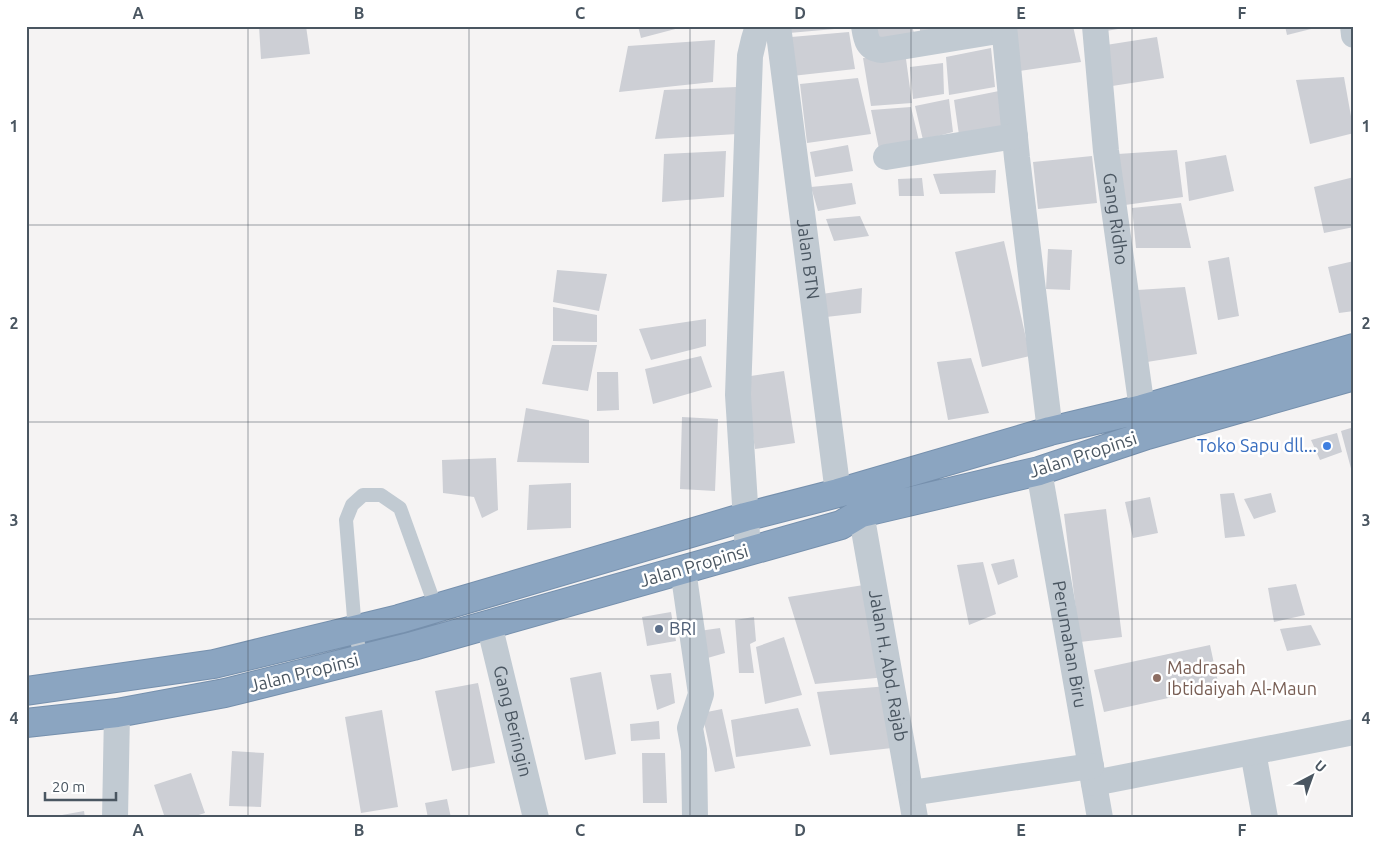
<svg xmlns="http://www.w3.org/2000/svg" width="1380" height="844" font-family="Ubuntu,sans-serif">
  <style>
    .building { fill: #cdcfd5 }
    .lines { fill: none; stroke-linecap: round; stroke-linejoin: round }
    .highway-casing { stroke: #7690ad; stroke-width: 30 }
    .lane { stroke: #c1cad2; stroke-width: 14 }
    .street { stroke: #c1cad2; stroke-width: 26 }
    .highway { stroke: #8ba5c1; stroke-width: 28 }
    .grid { fill: none; stroke: #4a5661; stroke-width: 1; stroke-opacity: 0.55 }
    .shop-dot { fill: #3f7fe0; stroke: #fff; stroke-width: 2 }
    .service-dot { fill: #5c6f8a; stroke: #fff; stroke-width: 2 }
    .education-dot { fill: #8d6e63; stroke: #fff; stroke-width: 2 }
    .labels { text-anchor: middle; stroke-width: 5; stroke-linejoin: round; paint-order: stroke }
    .street-label { font-size: 18px; fill: #4a5661; stroke: #fff }
    .shop-label { font-size: 18px; fill: #366cbe; stroke: #fff; text-anchor: end }
    .service-label { font-size: 18px; fill: #4e5e75; stroke: #fff; text-anchor: start }
    .education-label { font-size: 18px; fill: #785e54; stroke: #fff; text-anchor: start }
    .neatline { fill: none; stroke: #4a5661; stroke-width: 2 }
    .grid-label { font-size: 16px; text-anchor: middle; font-weight: bold; fill: #4a5661 }
  </style>
  <rect width="100%" height="100%" fill="#f5f3f3"/>
  <!-- building -->
  <path class="building" d="M259 26H306L310 54 261 59Z
    M638 26H683V27L641 38Z
    M788 26H846V28L789 33Z
    M876 26H912L914 33 878 41Z
    M920 26H958L920 33Z
    M1020 26H1073L1081 62 1013 72 1008 27Z
    M1099 26H1129L1130 27 1100 32Z
    M1285 26H1319V27L1287 35Z
    M849 32 855 69 792 76 791 37Z
    M1157 37 1164 78 1112 86 1106 45Z
    M715 40 713 82 619 92 628 46Z
    M991 48 995 87 949 95 946 57Z
    M863 58 906 59 912 103 871 106Z
    M943 63 944 94 913 99 910 67Z
    M1344 77 1354 133 1310 144 1296 80Z
    M858 78 871 134 807 143 800 84Z
    M737 87V134L655 139 664 90Z
    M999 91 1003 130 959 135 954 100Z
    M949 99 953 132 923 140 915 106Z
    M911 107 919 141 879 149 871 110Z
    M848 145 853 171 815 177 810 152Z
    M1177 150 1183 197 1125 205 1118 154Z
    M726 151 724 197 662 202 664 154Z
    M1226 155 1234 191 1189 201 1185 162Z
    M1092 156 1097 203 1038 209 1033 162Z
    M996 170 995 193 940 194 933 174Z
    M1354 177V227L1324 233 1314 187Z
    M922 178 924 196H899L898 179Z
    M852 183 856 204 818 211 811 187Z
    M1181 203 1191 248H1136L1132 208Z
    M860 216 869 236 834 241 826 219Z
    M1004 241 1030 356 982 367 955 252Z
    M1048 249 1072 250 1070 290 1046 289Z
    M1229 257 1239 316 1218 320 1208 261Z
    M1354 261V311L1339 313 1328 267Z
    M557 270 607 274 599 311 553 302Z
    M1185 287 1197 354 1147 362 1137 290Z
    M862 288 861 313 826 317 822 294Z
    M553 307 597 315V342L553 341Z
    M706 319V346L651 360 639 329Z
    M552 345H597L588 391 542 384Z
    M701 356 712 387 653 404 645 369Z
    M971 358 989 413 948 420 937 362Z
    M784 371 795 443 755 449 744 377Z
    M597 372H618L619 410 597 411Z
    M526 408 589 420V463L517 462Z
    M682 417 718 419 715 491 680 489Z
    M1354 427V476H1353L1341 431Z
    M1337 433 1342 452 1320 460 1311 440Z
    M496 458 498 510 482 518 474 497 443 493 442 460Z
    M571 483V528L527 530 529 485Z
    M1234 493 1245 536 1225 538 1220 494Z
    M1271 493 1276 512 1254 519 1244 499Z
    M1150 497 1158 533 1133 538 1125 502Z
    M1106 509 1122 637 1080 642 1064 514Z
    M1014 559 1018 577 998 585 991 564Z
    M983 562 996 614 969 625 957 565Z
    M870 584 886 677 815 684 788 597Z
    M1296 584 1305 615 1274 622 1268 588Z
    M671 612 676 641 647 646 642 617Z
    M754 617 756 641 750 644 754 673H739L735 620Z
    M1311 625 1321 645 1287 651 1280 629Z
    M720 628 725 653 704 659 699 631Z
    M784 637 802 695 765 704 756 647Z
    M1210 645 1219 687 1104 712 1094 670Z
    M601 672 616 754 585 760 570 678Z
    M671 673 675 703 657 710 650 675Z
    M478 683 495 763 452 771 435 691Z
    M888 686 892 748 830 755 817 692Z
    M798 708 811 746 736 757 731 720Z
    M722 709 735 768 715 772 702 713Z
    M382 710 398 807 361 813 345 717Z
    M659 721 660 739 631 741 630 724Z
    M232 751 264 753 261 807 229 806Z
    M642 753H665L667 803H643Z
    M191 773 205 813 189 818H165L154 785Z
    M447 799 451 818H428L425 803Z
    M84 811 85 818H51V817Z"/>
  <g class="lines">
    <!-- highway casing -->
    <g class="highway-casing">
      <path id="highway" d="M26 691 214 664 399 619 745 517 838 493 1050 431 1142 409 1354 348
        M26 723 117 713 225 693 413 646 841 525 861 513 1039 471 1147 435 1354 376"/>
    </g>
    <!-- lane -->
    <path class="lane" d="M361 658 355 630 346 520 352 505 363 495H381L400 508 436 608"/>
    <!-- street -->
    <g class="street">
      <path id="s1" d="M778 26 838 493"/>
      <path d="M864 26C866 39 867 49 882 50L1004 30"/>
      <path d="M1004 26 1017 158 1050 431"/>
      <path id="s2" d="M1095 26 1106 151 1142 409"/>
      <path d="M1353 26 1354 35"/>
      <path d="M886 157 1015 136"/>
      <path id="s3" d="M1039 471 1100 818"/>
      <path id="s4" d="M861 513 915 818"/>
      <path d="M748 551 738 395 750 56 754 39 758 26"/>
      <path d="M683 570 701 694 690 728 694 750 695 818"/>
      <path id="s5" d="M489 624 536 818"/>
      <path d="M1253 752 1265 818"/>
      <path d="M1094 783 1354 732"/>
      <path d="M911 793 1091 766"/>
      <path d="M115 818 117 713"/>
    </g>
    <!-- highway -->
    <use href="#highway" class="highway"/>
  </g>
  <!-- grid -->
  <path class="grid" d="M248 26V818M469 26V818M690 26V818M911 26V818M1132 26V818M26 225H1354M26 422H1354M26 619H1354"/>
  <!-- markers -->
  <circle class="shop-dot" cx="1327" cy="446" r="5"/>
  <circle class="service-dot" cx="659" cy="629" r="5"/>
  <circle class="education-dot" cx="1157" cy="678" r="5"/>
  <g class="labels">
    <!-- street labels -->
    <g class="street-label">
      <text dy="6" stroke="none"><textPath href="#s2" startOffset="194">Gang Ridho</textPath></text>
      <text dy="6" stroke="none"><textPath href="#s1" startOffset="235">Jalan BTN</textPath></text>
      <text transform="translate(1083 455) rotate(-18)" y="6">Jalan Propinsi</text>
      <text transform="translate(694 566) rotate(-16)" y="6">Jalan Propinsi</text>
      <text dy="6" stroke="none"><textPath href="#s3" startOffset="176">Perumahan Biru</textPath></text>
      <text dy="6" stroke="none"><textPath href="#s4" startOffset="155">Jalan H. Abd. Rajab</textPath></text>
      <text transform="translate(304 673) rotate(-14)" y="6">Jalan Propinsi</text>
      <text dy="6" stroke="none"><textPath href="#s5" startOffset="100">Gang Beringin</textPath></text>
    </g>
    <!-- shop labels -->
    <g class="shop-label">
      <text x="1317" y="452">Toko Sapu dll...</text>
    </g>
    <!-- service labels -->
    <g class="service-label">
      <text x="669" y="635">BRI</text>
    </g>
    <!-- education labels -->
    <g class="education-label">
      <text x="1167" y="674">Madrasah<tspan x="1167" dy="21">Ibtidaiyah Al-Maun</tspan></text>
    </g>
  </g>
  <!-- border -->
  <rect width="1380" height="844" fill="none" stroke="#ffffff" stroke-width="55"/>
  <!-- north arrow -->
  <g transform="translate(1312 776) rotate(41)" stroke="#ffffff" stroke-width="4" paint-order="stroke">
  <path d="M0-4L9 19L0 12L-9 19Z" fill="#4a5661"/>
  <text y="-8" font-size="14" font-weight="bold" text-anchor="middle" fill="#4a5661">U</text>
  </g>
  <!-- scale -->
  <path d="M45 792v8h71v-8" fill="none" stroke="#4a5661" stroke-width="2.5"/>
  <text x="52" y="792" font-size="15" fill="#4a5661" stroke="#ffffff" stroke-width="4" paint-order="stroke">20 m</text>
  <rect x="28" y="28" width="1324" height="788" class="neatline"/>
  <g class="grid-label">
    <text x="138" y="19">A</text>
    <text x="359" y="19">B</text>
    <text x="580" y="19">C</text>
    <text x="800" y="19">D</text>
    <text x="1021" y="19">E</text>
    <text x="1242" y="19">F</text>
    <text x="14" y="132">1</text>
    <text x="1366" y="132">1</text>
    <text x="14" y="329">2</text>
    <text x="1366" y="329">2</text>
    <text x="14" y="526">3</text>
    <text x="1366" y="526">3</text>
    <text x="14" y="724">4</text>
    <text x="1366" y="724">4</text>
    <text x="138" y="836">A</text>
    <text x="359" y="836">B</text>
    <text x="580" y="836">C</text>
    <text x="800" y="836">D</text>
    <text x="1021" y="836">E</text>
    <text x="1242" y="836">F</text>
  </g>
</svg>
